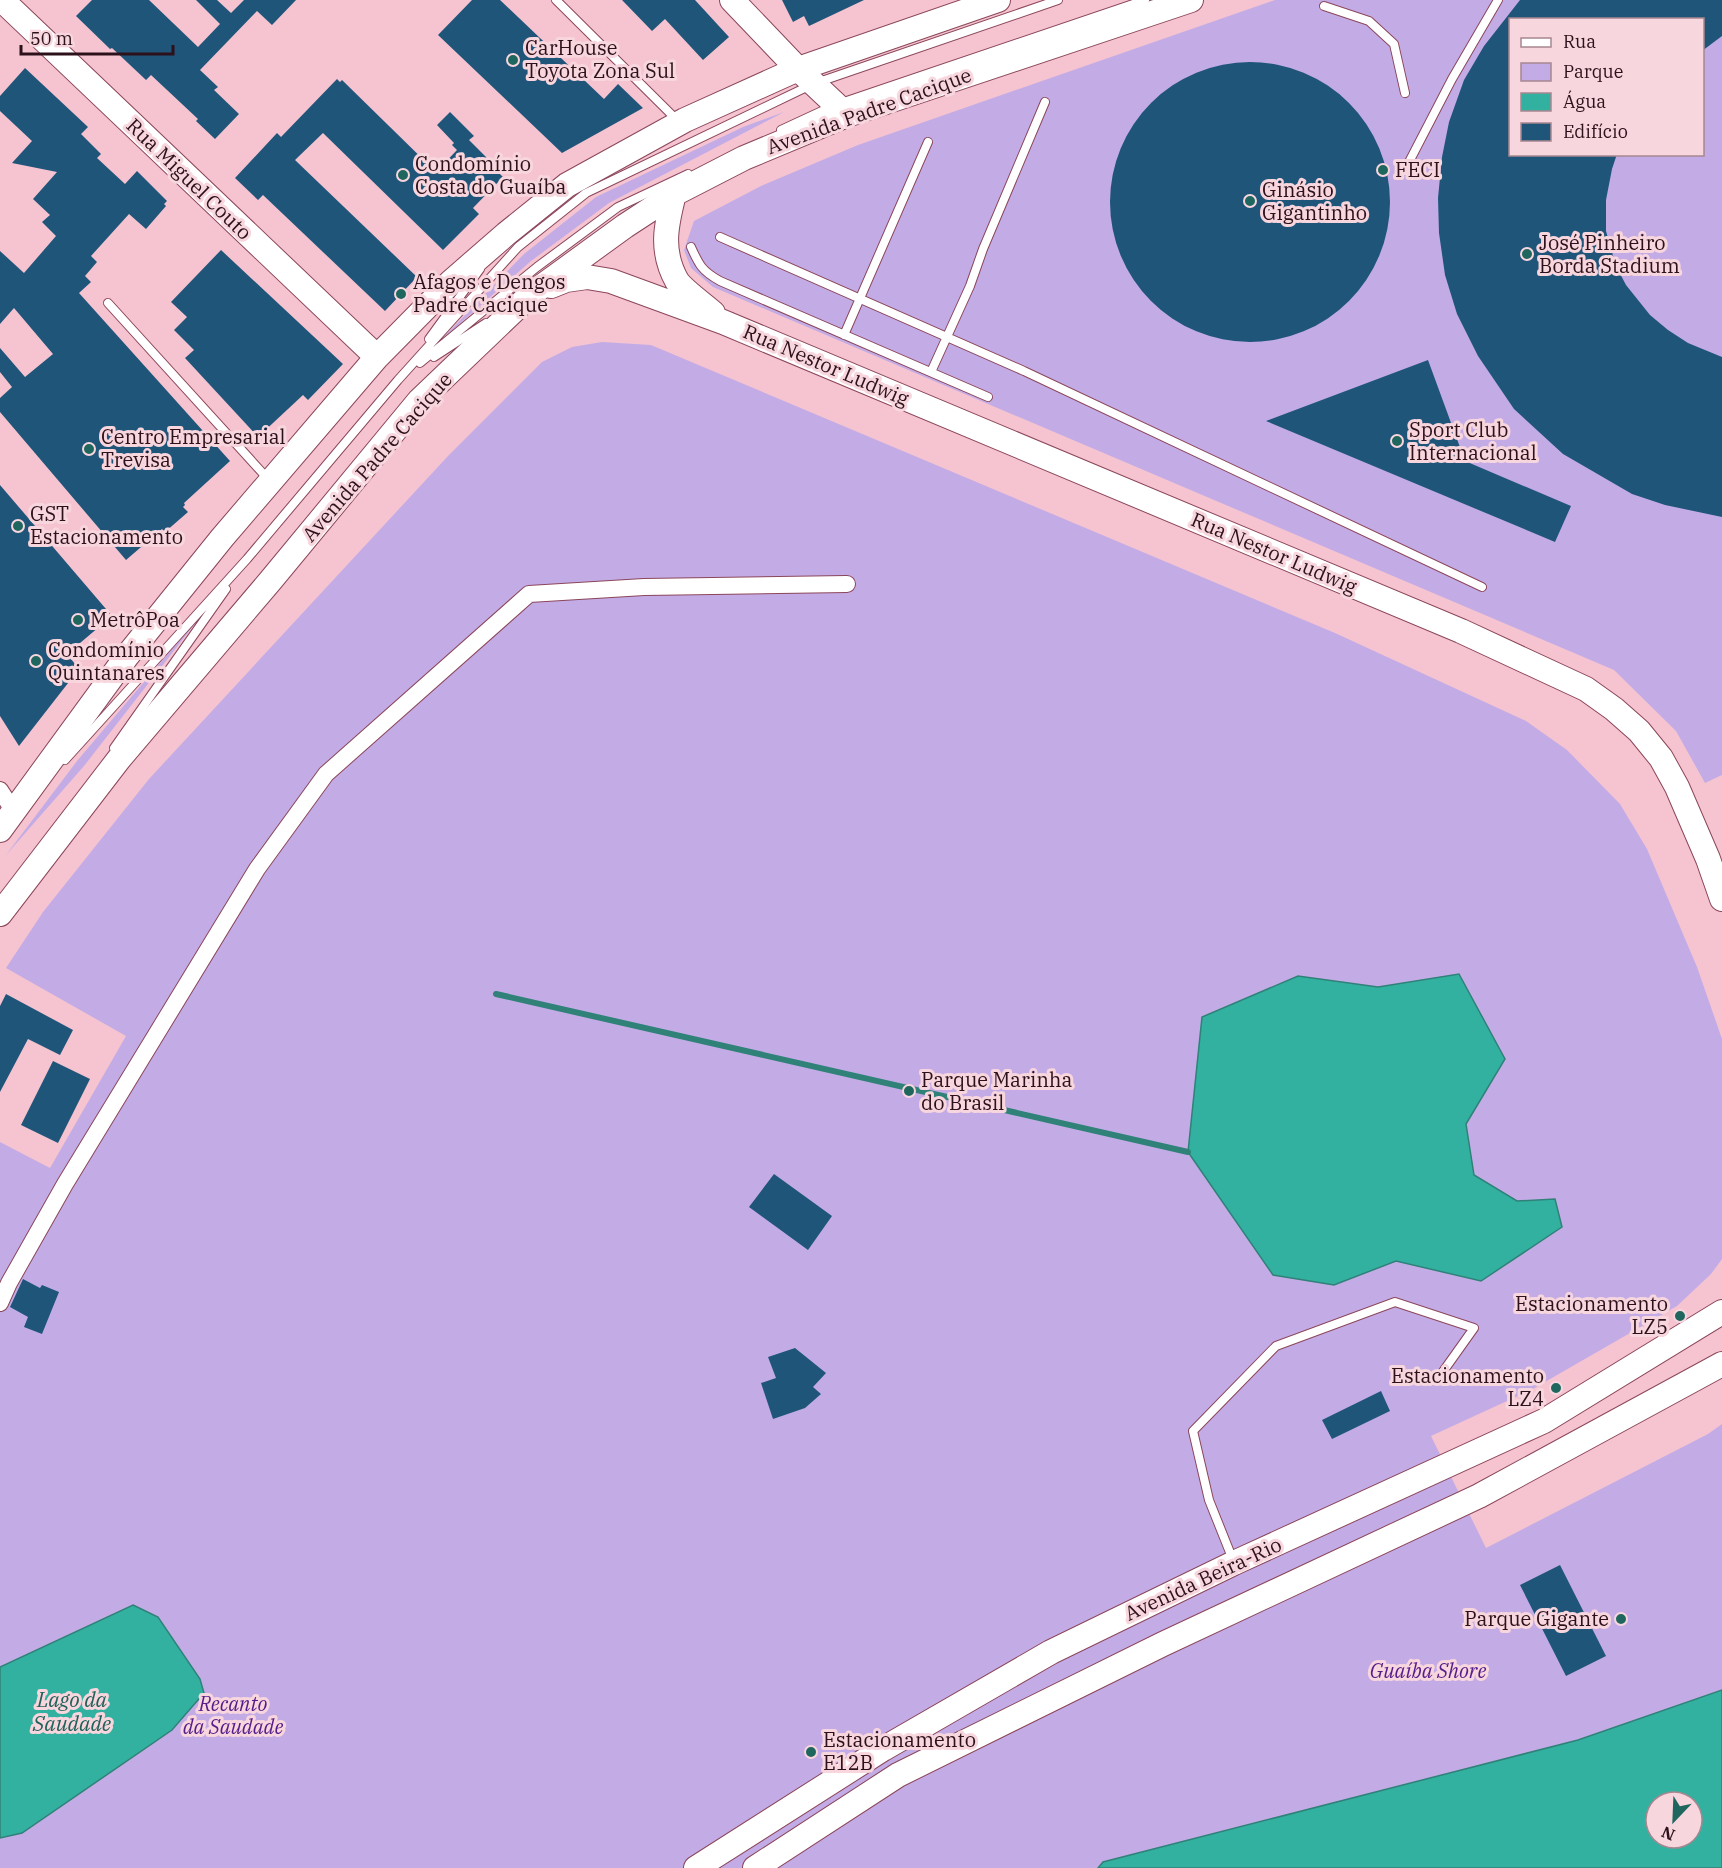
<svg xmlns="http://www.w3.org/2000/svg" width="1722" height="1868" font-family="'IBM Plex Serif',serif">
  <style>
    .green { fill: #c3ace6; fill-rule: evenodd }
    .water { fill: #32b1a1; stroke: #308178; stroke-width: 1.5; fill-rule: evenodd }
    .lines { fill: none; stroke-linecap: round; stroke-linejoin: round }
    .stream { stroke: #308178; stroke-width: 6 }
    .building { fill: #20557a }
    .lane-casing { stroke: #8b465a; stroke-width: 10 }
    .street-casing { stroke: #8b465a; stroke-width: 18 }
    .secondary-casing { stroke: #8b465a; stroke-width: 26 }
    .lane { stroke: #fff; stroke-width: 8 }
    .street { stroke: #fff; stroke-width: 16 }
    .secondary { stroke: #fff; stroke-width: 24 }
    .poi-dot { fill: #1f675e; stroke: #f8d6de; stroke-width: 2 }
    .labels { text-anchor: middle; stroke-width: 6; stroke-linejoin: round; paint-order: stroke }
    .poi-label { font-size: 20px; fill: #2d111a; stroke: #f8d6de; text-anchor: start }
    .street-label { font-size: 20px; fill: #2d111a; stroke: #f8d6de }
    .park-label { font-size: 20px; font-style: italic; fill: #551d8a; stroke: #f8d6de }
    .water-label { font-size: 21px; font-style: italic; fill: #1f6158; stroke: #f8d6de }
  </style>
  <rect width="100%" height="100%" fill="#f5c4d0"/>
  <!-- green -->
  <path class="green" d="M1275 0H1722V775L1705 783 1676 731 1614 670 713 287 691 268 684 250 694 221 761 186 858 145ZM1510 20H1702V154H1510Z
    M784 112 609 203 531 261 438 343 524 254 596 197 743 127Z
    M602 342 651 345 1335 633 1526 721 1567 750 1620 804 1647 849 1697 967 1722 1039V1259L1711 1274 1677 1306 1531 1390 1431 1436 1486 1548 1708 1434 1722 1424V1690L1578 1740 1289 1868H0V1142L50 1168 126 1036 6 968 43 912 149 779 448 456 542 362 572 347Z
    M215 598 84 766 6 855 77 761Z"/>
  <!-- water -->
  <path class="water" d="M1459 974 1505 1059 1466 1124 1474 1175 1517 1201 1555 1199 1562 1227 1481 1281 1396 1261 1334 1285 1273 1275 1188 1152 1202 1017 1298 976 1378 987Z
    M133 1605 158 1617 200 1679 204 1693 172 1730 22 1833 0 1838V1667Z
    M1722 1690V1868H1098L1103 1862 1578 1740ZM1656 1802H1692V1838H1656Z"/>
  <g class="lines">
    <!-- stream -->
    <path class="stream" d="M496 994 1188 1152"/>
  </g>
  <!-- building -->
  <path class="building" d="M92 0H149L198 47 220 24 196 0H217L231 13 244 0H296L272 25 257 11 200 70 218 87 214 90 239 114 215 139 196 121 198 119 151 75 146 80 112 48 110 49 76 16Z
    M472 0H500L604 99 618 84 643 108 562 153 438 35Z
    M622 0H695L729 37 703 60 665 19 652 31Z
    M782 0H864L809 26 804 16 793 22Z
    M1520 0H1722V36L1702 51V20H1510V154H1617L1612 169 1606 200V231L1616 266 1626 285 1650 315 1668 330 1688 343 1722 357V517L1665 505 1632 494 1563 454 1514 409 1478 356 1457 314 1445 275 1439 233 1438 198 1442 157 1449 122 1464 80 1484 46Z
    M1110 202a140 140 0 1 1 280 0a140 140 0 1 1-280 0Z
    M25 68 88 127 81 134 101 154 97 158 125 184 137 171 167 201 164 204 166 206 146 229 129 214 91 256 97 262 85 276 91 282 79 293 230 461 184 503 185 505 183 507 188 512 165 532 162 529 126 560 0 412V398L12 387 0 372V348L25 377 53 354 14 308 0 324V251L24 273 56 236 42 222 50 215 33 199 57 172 12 163 32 141 0 111V96Z
    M337 79 340 82 342 80 436 172 457 150 452 145 454 143 437 125 450 112 474 136 469 140 495 166 494 168 503 177 473 208 479 214 443 250 323 133 295 160 417 277 385 311 263 195 258 200 235 178 277 133 281 137Z
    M221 250 343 364 308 400 303 395 258 437 185 358 194 350 174 330 187 317 171 302Z
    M1428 360 1465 461 1571 506 1555 542 1266 421Z
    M0 485 112 616 67 654 79 669 19 746 0 716Z
    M6 994 73 1030 60 1055 28 1039 0 1092V1006Z
    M53 1061 90 1079 58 1143 21 1125Z
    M774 1174 832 1216 808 1250 749 1207Z
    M23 1279 40 1288 42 1285 59 1292 42 1334 24 1327 28 1317 10 1307Z
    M795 1348 826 1373 813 1387 821 1394 805 1408 773 1419 761 1383 776 1378 768 1357Z
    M1381 1391 1390 1411 1332 1439 1322 1420Z
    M1560 1565 1606 1656 1566 1676 1520 1585Z"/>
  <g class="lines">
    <!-- lane casing -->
    <g class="lane-casing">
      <path id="lane" d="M556 0 677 120
        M1324 6 1369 21 1394 44 1405 93
        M781 130 835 105 1145 0
        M1409 162 1452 79 1498 0
        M720 237 1024 371 1482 587
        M691 247C699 265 702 271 720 281L988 397
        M108 303 268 479
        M844 335 928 142
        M429 339 480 269
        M434 357 486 323
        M420 363 537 267 618 207 688 174
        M931 372 970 286 983 249 1045 102
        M114 748 226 589
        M65 760 247 559 398 380 518 247 586 193 813 84 1058 0
        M1233 1560 1209 1500 1193 1431 1276 1346 1395 1302 1474 1328 1437 1380"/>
    </g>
    <!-- street casing -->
    <g class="street-casing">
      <path id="street" d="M0 790 13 810
        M0 1303 9 1283 65 1184 257 869 326 774 529 594 644 587 847 584"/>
    </g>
    <!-- secondary casing -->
    <g class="secondary-casing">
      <path id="secondary" d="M2 0 377 357
        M732 0 798 69 847 115
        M674 194C666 225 660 251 677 281 684 291 703 304 713 313
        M551 286 566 280 587 277 611 281 723 322 1461 631 1586 689 1614 709 1639 731 1661 758 1677 787 1708 859 1722 899
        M0 830 127 656 222 538 377 357 452 281 506 234 567 185 685 120 798 69 998 0
        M0 914 119 759 271 580 419 401 530 295 625 226 674 194 744 158 847 115 1191 0
        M696 1868 883 1749 1051 1652 1234 1563 1544 1421 1722 1312
        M755 1868 898 1775 1163 1644 1479 1496 1722 1364"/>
    </g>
    <!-- lane -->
    <use href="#lane" class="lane"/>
    <!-- street -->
    <use href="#street" class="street"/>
    <!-- secondary -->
    <use href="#secondary" class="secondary"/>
  </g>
  <!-- markers -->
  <g class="poi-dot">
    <circle cx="513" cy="60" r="6"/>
    <circle cx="1383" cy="170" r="6"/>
    <circle cx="403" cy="175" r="6"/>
    <circle cx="1250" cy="201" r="6"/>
    <circle cx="1527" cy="254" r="6"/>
    <circle cx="401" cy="294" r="6"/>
    <circle cx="1397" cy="441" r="6"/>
    <circle cx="89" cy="449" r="6"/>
    <circle cx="18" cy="526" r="6"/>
    <circle cx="78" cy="620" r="6"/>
    <circle cx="36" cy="661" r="6"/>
    <circle cx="909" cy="1091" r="6"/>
    <circle cx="1680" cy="1316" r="6"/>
    <circle cx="1556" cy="1388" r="6"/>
    <circle cx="1621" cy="1619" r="6"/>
    <circle cx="811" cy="1752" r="6"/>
  </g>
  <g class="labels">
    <!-- poi labels -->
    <g class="poi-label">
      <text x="525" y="55">CarHouse<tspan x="525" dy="23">Toyota Zona Sul</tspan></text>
      <text x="415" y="171">Condomínio<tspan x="415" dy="23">Costa do Guaíba</tspan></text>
      <text x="1395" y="177">FECI</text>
      <text x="1262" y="197">Ginásio<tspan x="1262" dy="23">Gigantinho</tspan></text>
      <text x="1539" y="250">José Pinheiro<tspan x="1539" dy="23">Borda Stadium</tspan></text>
      <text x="413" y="289">Afagos e Dengos<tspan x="413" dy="23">Padre Cacique</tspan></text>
      <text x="1409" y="437">Sport Club<tspan x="1409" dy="23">Internacional</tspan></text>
      <text x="101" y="444">Centro Empresarial<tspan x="101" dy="23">Trevisa</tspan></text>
      <text x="30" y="521">GST<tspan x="30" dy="23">Estacionamento</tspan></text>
      <text x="90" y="627">MetrôPoa</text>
      <text x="48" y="657">Condomínio<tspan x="48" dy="23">Quintanares</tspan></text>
      <text x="921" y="1087">Parque Marinha<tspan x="921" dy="23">do Brasil</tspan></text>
      <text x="1668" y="1311" text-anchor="end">Estacionamento<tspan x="1668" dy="23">LZ5</tspan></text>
      <text x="1544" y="1383" text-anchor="end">Estacionamento<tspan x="1544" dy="23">LZ4</tspan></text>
      <text x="1609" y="1626" text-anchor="end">Parque Gigante</text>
      <text x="823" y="1747">Estacionamento<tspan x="823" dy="23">E12B</tspan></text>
    </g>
    <!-- street labels -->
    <g class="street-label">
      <text transform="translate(869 111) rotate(-20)" y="7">Avenida Padre Cacique</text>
      <text transform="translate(189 179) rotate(44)" y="7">Rua Miguel Couto</text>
      <text transform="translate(826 365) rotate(23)" y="7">Rua Nestor Ludwig</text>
      <text transform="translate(377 457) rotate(-49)" y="7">Avenida Padre Cacique</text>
      <text transform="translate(1274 553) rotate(23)" y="7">Rua Nestor Ludwig</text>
      <text transform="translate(1203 1579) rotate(-25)" y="7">Avenida Beira-Rio</text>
    </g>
    <!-- park labels -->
    <g class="park-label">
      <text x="1428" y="1678">Guaíba Shore</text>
      <text x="233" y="1711">Recanto<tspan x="233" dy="23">da Saudade</tspan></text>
    </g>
    <!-- water labels -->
    <g class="water-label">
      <text x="72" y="1707">Lago da<tspan x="72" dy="24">Saudade</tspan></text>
    </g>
  </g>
  <!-- legend -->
  <rect x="1509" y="18" width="195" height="138" fill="#f8d6de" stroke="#a78790" stroke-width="1.5"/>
  <rect x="1521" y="38" width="30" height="9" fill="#ffffff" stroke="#a78790" stroke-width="1.5"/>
  <text x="1563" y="48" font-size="18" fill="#2d111a">Rua</text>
  <rect x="1521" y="63" width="30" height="18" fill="#c3ace6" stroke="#a78790" stroke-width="1.5"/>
  <text x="1563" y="78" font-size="18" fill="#2d111a">Parque</text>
  <rect x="1521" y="93" width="30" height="18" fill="#32b1a1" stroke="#a78790" stroke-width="1.5"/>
  <text x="1563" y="108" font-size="18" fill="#2d111a">Água</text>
  <rect x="1521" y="123" width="30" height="18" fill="#20557a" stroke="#a78790" stroke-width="1.5"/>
  <text x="1563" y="138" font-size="18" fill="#2d111a">Edifício</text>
  <!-- north arrow -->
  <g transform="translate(1674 1820) rotate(203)"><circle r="28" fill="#f8d6de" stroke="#a78790" stroke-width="1.5"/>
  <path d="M0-4.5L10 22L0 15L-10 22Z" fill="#1f675e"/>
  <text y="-9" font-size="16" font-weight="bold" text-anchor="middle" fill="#2d111a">N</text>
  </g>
  <!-- scale -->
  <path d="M21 45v9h152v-9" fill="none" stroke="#2d111a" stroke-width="3"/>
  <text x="30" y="45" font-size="18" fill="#2d111a" stroke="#f8d6de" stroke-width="4.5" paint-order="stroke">50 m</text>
</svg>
